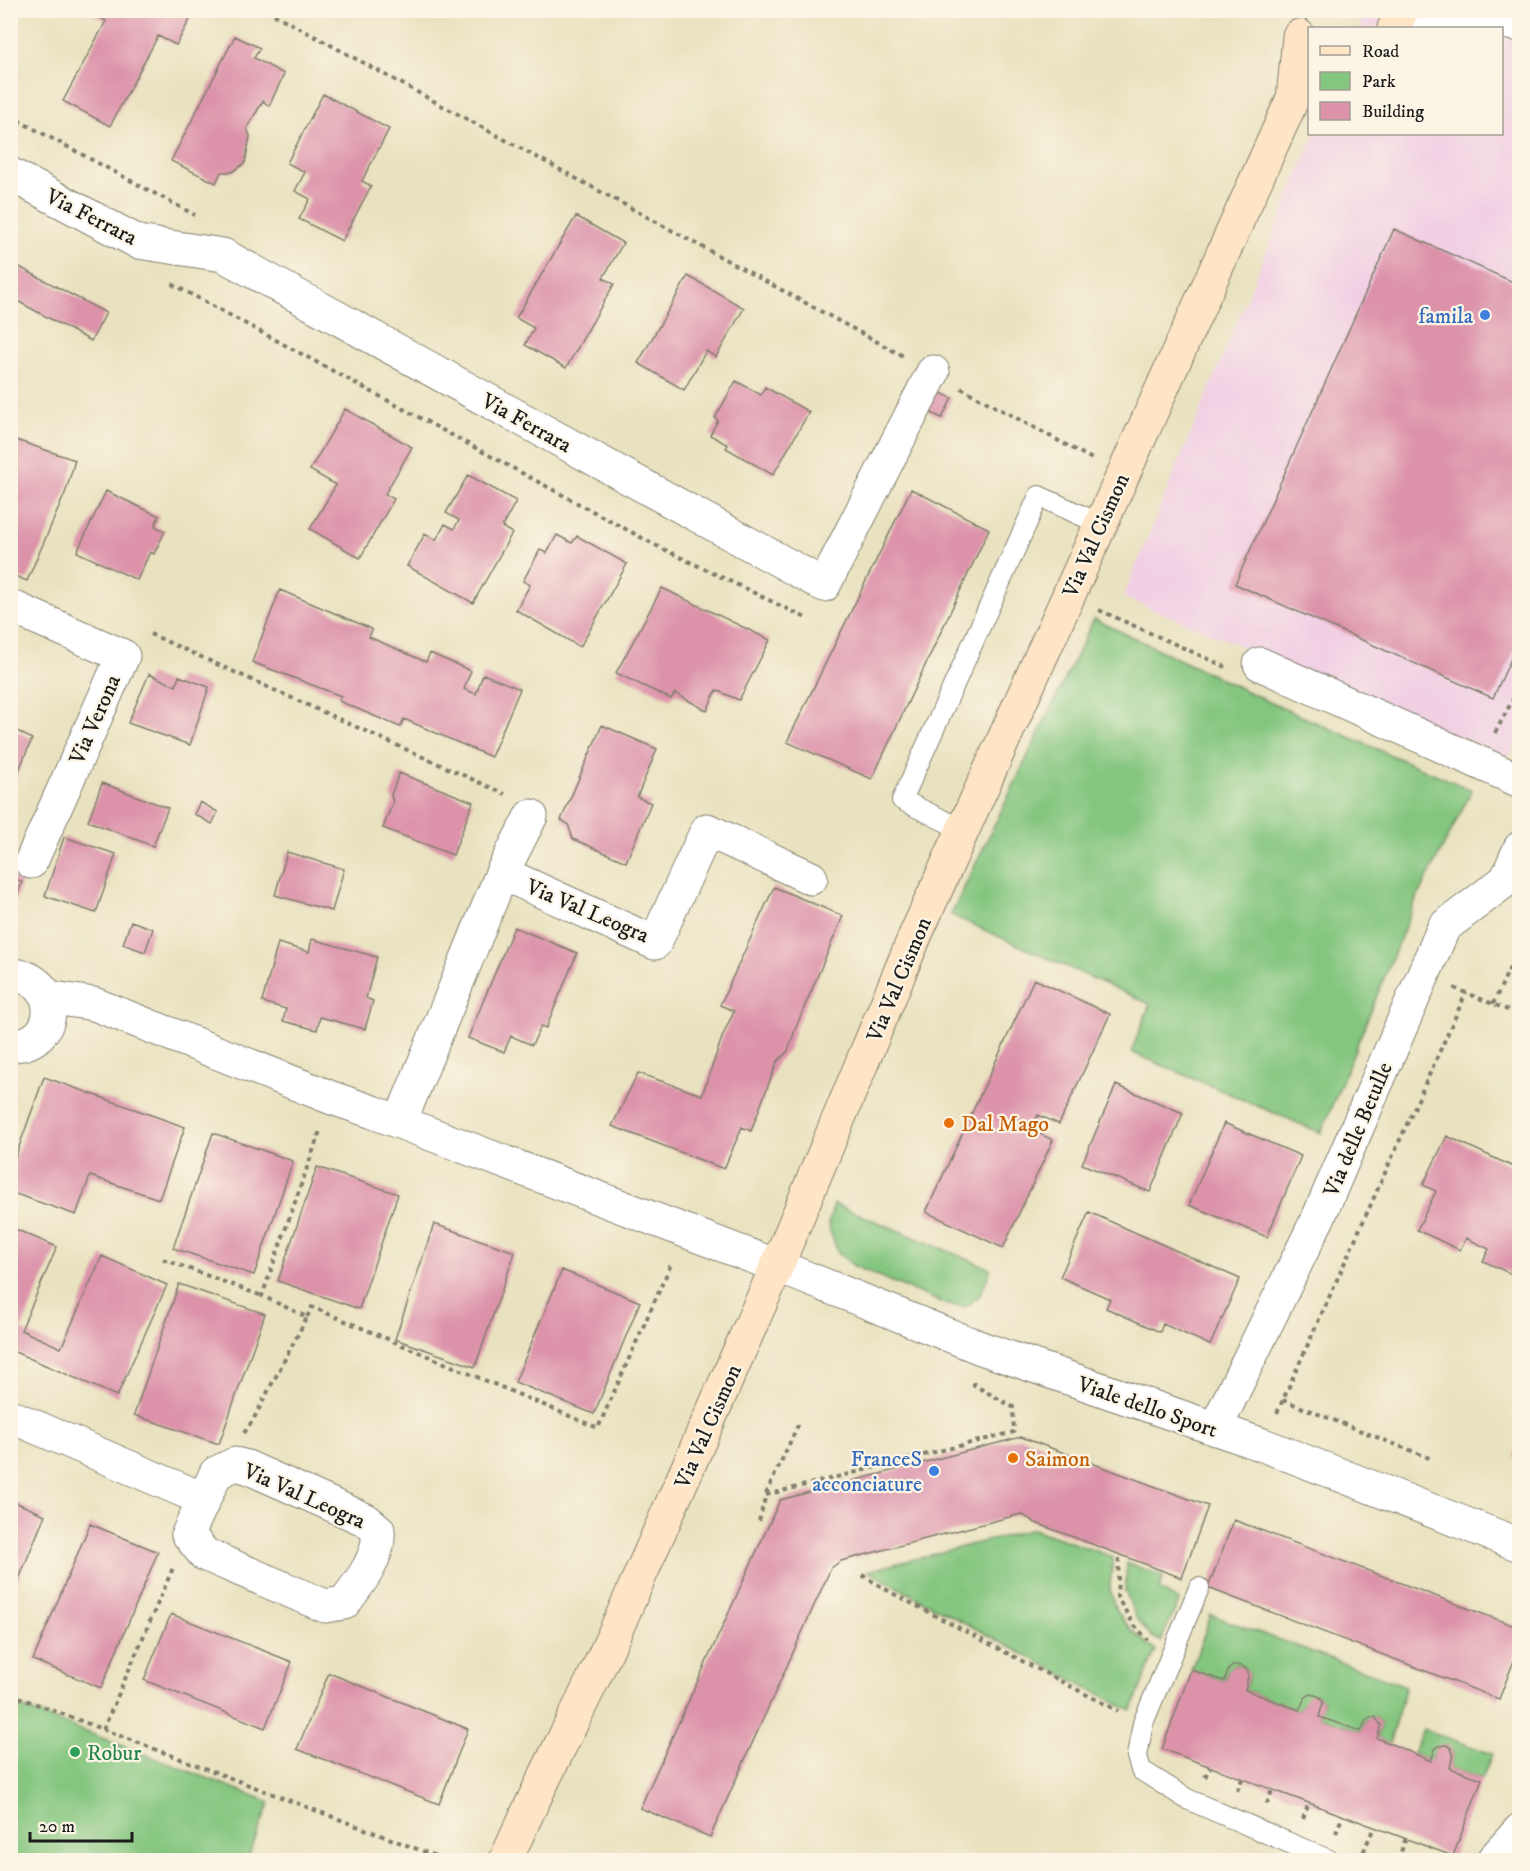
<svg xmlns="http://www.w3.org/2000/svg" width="1530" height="1871" font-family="'IM FELL DW Pica',serif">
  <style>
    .built { fill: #f1d0e4 }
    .green { fill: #84c67f; stroke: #50714e; stroke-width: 1.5 }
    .building { fill: #dc93aa }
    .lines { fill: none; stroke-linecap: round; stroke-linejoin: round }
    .service-casing { stroke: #827f6e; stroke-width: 22 }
    .minor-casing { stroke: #827f6e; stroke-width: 35 }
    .secondary-casing { stroke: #827f6e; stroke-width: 35 }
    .path { stroke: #827f6e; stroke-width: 4; stroke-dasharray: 4.5 4.5; stroke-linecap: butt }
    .service { stroke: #fff; stroke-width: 20 }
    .minor { stroke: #fff; stroke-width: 33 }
    .secondary { stroke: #fde5c5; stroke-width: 33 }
    .shop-dot { fill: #3f7fe0; stroke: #fcf5e5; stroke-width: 2 }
    .food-dot { fill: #e8710a; stroke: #fcf5e5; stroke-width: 2 }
    .leisure-dot { fill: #2e9e5b; stroke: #fcf5e5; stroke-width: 2 }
    .labels { text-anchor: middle; stroke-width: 4.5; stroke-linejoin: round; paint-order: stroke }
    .street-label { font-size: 22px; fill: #1c1c1c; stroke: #fcf5e5 }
    .shop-label { font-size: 22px; fill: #366cbe; stroke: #fcf5e5; text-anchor: end }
    .food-label { font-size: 22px; fill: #c56008; stroke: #fcf5e5; text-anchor: start }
    .leisure-label { font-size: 22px; fill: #27864d; stroke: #fcf5e5; text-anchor: start }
  </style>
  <rect width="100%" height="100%" fill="#fcf5e5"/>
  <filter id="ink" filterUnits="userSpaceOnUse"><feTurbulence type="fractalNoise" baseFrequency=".0167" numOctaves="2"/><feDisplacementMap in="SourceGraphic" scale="12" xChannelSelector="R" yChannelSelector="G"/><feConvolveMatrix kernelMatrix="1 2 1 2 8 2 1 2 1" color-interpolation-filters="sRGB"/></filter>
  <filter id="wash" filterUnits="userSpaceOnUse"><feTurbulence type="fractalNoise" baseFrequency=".008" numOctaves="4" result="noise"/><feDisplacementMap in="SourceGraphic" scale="24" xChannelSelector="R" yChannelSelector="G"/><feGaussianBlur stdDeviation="1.35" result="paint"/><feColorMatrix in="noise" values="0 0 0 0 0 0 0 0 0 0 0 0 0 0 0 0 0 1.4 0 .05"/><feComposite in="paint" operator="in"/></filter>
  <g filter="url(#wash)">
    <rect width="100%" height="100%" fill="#e9e2c0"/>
    <!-- built -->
    <path class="built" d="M1366 11H1519L1520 735 1509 757 1123 597 1315 134H1502V28H1358Z"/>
    <!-- green -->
    <path class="green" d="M1094 619 1280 707 1472 790 1415 902 1321 1133 1131 1052 1150 1004 951 915Z
      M834 1204 991 1269 980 1295 966 1307 948 1305 854 1266 838 1253 828 1225Z
      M1033 1529 1113 1557C1113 1568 1108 1584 1111 1595 1117 1619 1137 1637 1156 1650L1131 1711 867 1571Z
      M1127 1563 1163 1576 1159 1589 1179 1601 1161 1641 1152 1637 1136 1618 1125 1591Z
      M1211 1615 1406 1686 1389 1743 1377 1738 1381 1725 1375 1717H1370L1365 1720 1361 1731 1319 1717 1323 1702C1313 1685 1304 1699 1299 1710L1245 1690C1247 1681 1252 1672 1242 1665 1230 1663 1228 1671 1224 1681L1191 1670Z
      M10 1703 270 1802 247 1860H11Z
      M1423 1729 1492 1754 1482 1779 1450 1768 1453 1752 1447 1745C1436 1744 1434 1752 1431 1761L1413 1753Z"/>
    <g id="blocks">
      <!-- building -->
      <path class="building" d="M86 10H195L176 45 158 36 110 126 63 101 106 21Z
        M235 36 260 48 254 58 284 74 269 106 263 101 247 128 250 136 245 163 232 172H221L216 183 171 161Z
        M323 94 389 129 362 181 371 186 342 241 299 219 310 199 295 191 305 172 287 163Z
        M576 216 623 243 603 278 614 284 566 368 525 345 534 328 516 318Z
        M1394 229 1520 285V639L1493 698 1235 584Z
        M10 262 106 313 91 341 10 297Z
        M688 276 744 308 716 357 706 351 684 390 638 363Z
        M736 381 761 395 765 387 809 412 773 475 726 448 728 445 710 435 718 420 715 418Z
        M934 390 952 398 942 418 925 410Z
        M345 409 412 447 385 494 394 499 360 558 310 529 336 485 310 470Z
        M10 438 75 460 66 491 27 581 10 574V480L15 470 10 468Z
        M468 475 516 501 502 527 512 533 473 603 407 566 425 534 436 540 445 524 454 529 459 520 446 513Z
        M911 489 989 529 872 779 787 742Z
        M106 491 159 516 155 526 165 531 154 554 150 552 137 580 77 552Z
        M557 535 572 543 577 536 627 564 580 647 516 610 530 585 523 581 540 550 547 553Z
        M662 588 770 640 739 700 716 690 707 711 675 693 671 699 616 673Z
        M280 590 367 627 372 630 369 637 426 662 430 653 471 671 464 689 476 694 483 674 520 689 491 757 404 719 400 727 339 701 341 696 252 662Z
        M149 674 176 686 179 676 209 687 190 745 128 723Z
        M602 725 657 749 637 797 651 803 626 862 573 839 568 824 561 820Z
        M10 727 32 739 14 782 10 780Z
        M399 773 473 802 453 855 383 828 393 802 391 795Z
        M102 783 168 808 153 846 88 821Z
        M200 802 218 812 212 824 194 814Z
        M64 837 116 854 96 913 45 896Z
        M287 852 344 869 332 911 275 895Z
        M10 877 22 882 13 907 10 906Z
        M774 887 843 916 796 1027 788 1051 777 1062 751 1131 742 1127 724 1169 612 1126 638 1073 702 1095 723 1035 734 1011 720 1005Z
        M131 921 153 929 145 952 123 944Z
        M514 927 577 953 546 1028 541 1026 532 1045 511 1036 504 1052 468 1038Z
        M312 939 377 957 366 998 373 1001 365 1029 320 1017 317 1030 283 1021 286 1009 262 1002 278 943 309 952Z
        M1034 979 1110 1014 1059 1124 1038 1115 1031 1130 1053 1140 1003 1248 926 1212Z
        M44 1077 185 1127 159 1199 90 1176 76 1215 10 1192V1172Z
        M1116 1085 1183 1113 1150 1192 1082 1164Z
        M1224 1123 1301 1156 1267 1237 1189 1205Z
        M213 1133 293 1161 254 1275 173 1248Z
        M1447 1136 1520 1170V1278L1483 1261 1489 1249 1466 1238 1460 1250 1417 1230 1436 1191 1423 1185Z
        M317 1167 398 1194 359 1309 278 1281Z
        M1089 1212 1240 1279 1210 1345 1163 1324 1160 1332 1106 1308 1110 1299 1060 1277Z
        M434 1224 515 1252 475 1367 395 1339Z
        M10 1227 57 1247 21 1330 61 1348 102 1256 167 1285 117 1396 10 1350Z
        M562 1270 640 1302 594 1414 515 1382Z
        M179 1284 265 1314 219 1444 134 1415Z
        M1021 1437 1208 1506 1182 1578 1036 1523 1021 1514 841 1561 831 1568 710 1837 640 1808 780 1500Z
        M1519 1442 1520 1443V1459L1514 1457Z
        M10 1500 45 1515 14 1591 10 1590Z
        M1234 1520 1520 1628V1645L1499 1699 1208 1588Z
        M90 1524 158 1552 101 1688 33 1660Z
        M171 1614 292 1662 265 1728 144 1680Z
        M1234 1665 1242 1666 1248 1671V1677L1245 1690 1299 1710 1305 1698 1310 1694 1315 1695 1320 1697 1323 1702 1319 1717 1361 1731 1366 1720 1370 1717H1375L1381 1725 1377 1738 1431 1761 1435 1749 1439 1746 1447 1745 1451 1748 1453 1754 1450 1768 1482 1779 1453 1856 1162 1749 1191 1670 1224 1681 1229 1669Z
        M329 1673 468 1729 439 1804 297 1749Z"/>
    </g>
  </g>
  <g filter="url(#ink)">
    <use href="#blocks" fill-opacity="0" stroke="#827f6e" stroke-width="1.5"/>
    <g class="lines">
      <!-- service casing -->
      <g class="service-casing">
        <path id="service" d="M963 830 902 800 1039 496 1100 524
          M1199 1588 1143 1723 1137 1756 1141 1770 1187 1799 1329 1860"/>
      </g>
      <!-- minor casing -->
      <g class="minor-casing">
        <path id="minor" d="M1456 10 1470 16 1520 25
          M1413 28 1470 16
          M10 174 138 242 223 255 824 585 933 372
          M10 606 123 656 31 862
          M1260 664 1520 781
          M502 873 655 943 707 830 811 878
          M10 975C63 976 61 1047 10 1045
          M47 997 94 1004 332 1098 373 1112 777 1266 981 1348 1263 1445 1520 1545
          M400 1122 502 873 531 816
          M10 1416 203 1499
          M1215 1429 1319 1216 1444 927 1506 880 1520 848
          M235 1464 247 1467 366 1520 378 1530C381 1556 359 1584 344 1603L325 1606 204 1554 188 1534 216 1473Z
          M1493 1860 1520 1830"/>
      </g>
      <!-- secondary casing -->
      <g class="secondary-casing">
        <path id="secondary" d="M1394 28 1402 10
          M506 1860C539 1783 581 1709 615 1632L777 1266 915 936 1293 98 1299 36"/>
      </g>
      <!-- path -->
      <path class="path" d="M266 10 905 357
        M10 116 195 215
        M172 284 657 546 806 618
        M961 388 1094 460
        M1099 610 1226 667
        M150 634 505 794
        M1495 733 1520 686
        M1454 988 1520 1015
        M1493 1004 1520 946
        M163 1259 262 1296
        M307 1317 312 1307 598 1428 672 1262
        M1283 1400 1432 1459
        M1277 1413 1466 993
        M244 1433 253 1420 307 1317 262 1296 321 1128
        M766 1494 799 1423
        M759 1521 766 1495 1014 1432 1013 1407 974 1385V1381
        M1119 1558 1117 1597 1134 1625 1148 1640
        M862 1575 892 1593 1118 1711
        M10 1694 446 1860
        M103 1730 173 1568
        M1205 1777 1210 1767
        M1237 1791 1242 1779
        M1267 1804 1272 1790
        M1303 1819 1309 1803
        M1336 1833 1343 1815
        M1360 1860 1374 1827
        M1398 1860 1406 1838"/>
      <!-- service -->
      <use href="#service" class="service"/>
      <!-- minor -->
      <use href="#minor" class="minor"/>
      <!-- secondary -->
      <use href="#secondary" class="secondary"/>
    </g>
  </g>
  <!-- markers -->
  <g class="shop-dot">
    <circle cx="1485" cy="315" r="6"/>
    <circle cx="934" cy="1471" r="6"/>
  </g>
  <g class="food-dot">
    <circle cx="949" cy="1123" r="6"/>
    <circle cx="1013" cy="1458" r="6"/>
  </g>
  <circle class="leisure-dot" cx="75" cy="1752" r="6"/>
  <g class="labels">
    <!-- street labels -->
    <g class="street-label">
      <text transform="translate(92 216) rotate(27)" y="8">Via Ferrara</text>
      <text transform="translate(527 422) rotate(29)" y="8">Via Ferrara</text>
      <text transform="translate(1095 535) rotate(-66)" y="8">Via Val Cismon</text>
      <text transform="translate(94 719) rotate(-66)" y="8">Via Verona</text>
      <text transform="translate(588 910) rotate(23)" y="8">Via Val Leogra</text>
      <text transform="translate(898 979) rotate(-67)" y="8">Via Val Cismon</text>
      <text transform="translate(1357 1129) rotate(-67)" y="8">Via delle Betulle</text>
      <text transform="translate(1148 1406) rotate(19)" y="8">Viale dello Sport</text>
      <text transform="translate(707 1426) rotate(-66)" y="8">Via Val Cismon</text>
      <text transform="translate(305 1495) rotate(24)" y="8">Via Val Leogra</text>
    </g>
    <!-- shop labels -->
    <g class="shop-label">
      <text x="1473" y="323">famila</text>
      <text x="922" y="1466">FranceS<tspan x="922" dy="25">acconciature</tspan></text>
    </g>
    <!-- food labels -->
    <g class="food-label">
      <text x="961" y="1131">Dal Mago</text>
      <text x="1025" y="1466">Saimon</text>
    </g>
    <!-- leisure labels -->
    <g class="leisure-label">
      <text x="87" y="1760">Robur</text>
    </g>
  </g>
  <!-- margin -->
  <rect width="1530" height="1871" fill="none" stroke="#fcf5e5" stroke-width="36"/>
  <!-- legend -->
  <rect x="1308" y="27" width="195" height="108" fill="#fcf5e5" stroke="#a29e95" stroke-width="1.5"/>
  <rect x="1320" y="46" width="30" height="9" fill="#fde5c5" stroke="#a29e95" stroke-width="1.5"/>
  <text x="1362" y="57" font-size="18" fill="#1c1c1c">Road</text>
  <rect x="1320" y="72" width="30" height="18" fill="#84c67f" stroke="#a29e95" stroke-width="1.5"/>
  <text x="1362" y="87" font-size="18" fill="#1c1c1c">Park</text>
  <rect x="1320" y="102" width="30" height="18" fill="#dc93aa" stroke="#a29e95" stroke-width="1.5"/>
  <text x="1362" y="117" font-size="18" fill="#1c1c1c">Building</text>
  <!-- scale -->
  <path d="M30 1832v9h102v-9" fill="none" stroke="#1c1c1c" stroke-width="3"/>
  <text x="39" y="1832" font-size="18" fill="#1c1c1c" stroke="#fcf5e5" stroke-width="4.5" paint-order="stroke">20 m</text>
</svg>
